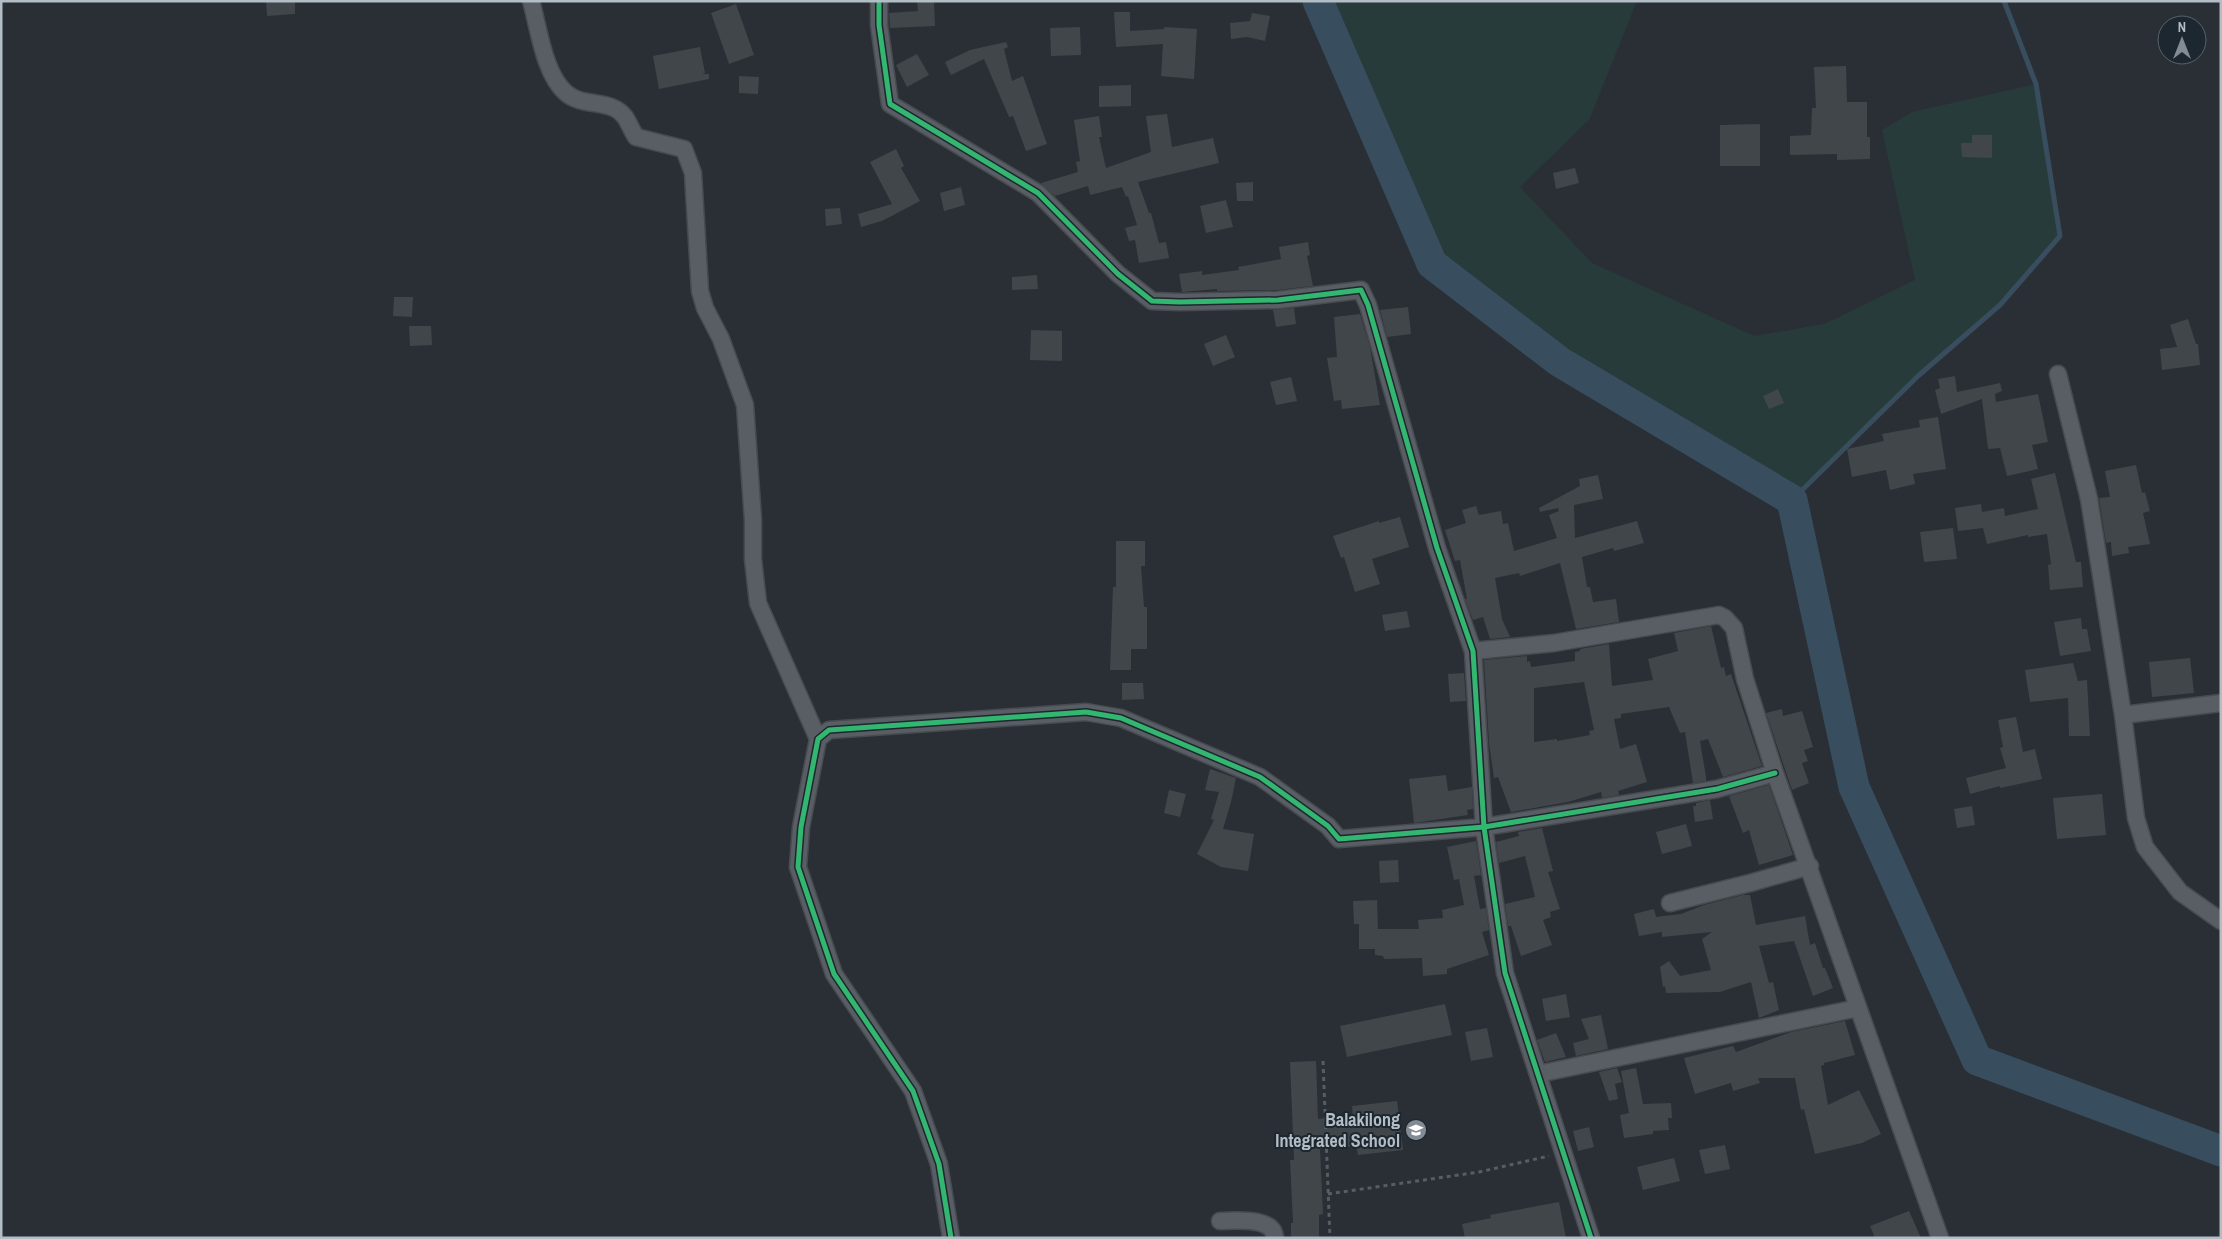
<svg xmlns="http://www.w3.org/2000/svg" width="2222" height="1239" font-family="'Archivo Narrow',sans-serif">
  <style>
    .green { fill: #273b3b }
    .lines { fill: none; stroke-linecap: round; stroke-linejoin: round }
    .stream { stroke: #384d5e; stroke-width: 5 }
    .river { stroke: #384d5e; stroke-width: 31 }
    .building { fill: #41464b; fill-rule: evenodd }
    .minor-casing { stroke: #474b50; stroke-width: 19 }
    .path { stroke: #575d61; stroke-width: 3; stroke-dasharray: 4 4; stroke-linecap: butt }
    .minor { stroke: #595e64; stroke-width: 16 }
    .cycleway-casing { stroke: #1d272f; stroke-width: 8 }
    .cycleway { stroke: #33b770; stroke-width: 5 }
    .labels { text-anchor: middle; stroke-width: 4; stroke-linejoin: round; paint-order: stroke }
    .poi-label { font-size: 18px; font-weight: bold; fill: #b3bdc6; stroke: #1d272f; text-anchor: end }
  </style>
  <rect width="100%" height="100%" fill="#292f35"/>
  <!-- green -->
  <path class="green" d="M1326 1H1637L1589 120 1520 187 1592 263 1754 336 1824 324 1915 280 1882 130 1912 112 2036 84 2060 236 2000 305 1918 376 1792 500 1560 362 1432 264Z"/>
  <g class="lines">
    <!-- stream -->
    <path class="stream" d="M1792 500 1918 376 2000 305 2060 236 2036 84 2004 1"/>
    <!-- river -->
    <path class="river" d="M1318 1 1432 264 1560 362 1792 500 1854 787 1977 1060 2221 1151"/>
  </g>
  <!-- building -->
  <path class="building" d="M266 1H295V14L267 16Z
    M917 1H934L935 26 890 28 889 13 918 11Z
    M736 4 754 55 729 64 711 13Z
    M1114 12H1130V31L1164 29V27L1197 29 1194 79 1161 76 1163 44 1116 47Z
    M1252 13 1270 16 1265 41 1247 37 1231 39 1230 23 1250 21Z
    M1080 27 1081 55 1051 56 1050 28Z
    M1006 42 1008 47 1004 49 1012 81 1023 76 1047 144 1026 151 1013 116 1009 117 984 59 951 75 945 62 970 50Z
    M700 47 705 73 702 74H709V79L659 89 653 56Z
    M917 54 929 75 907 87 896 65Z
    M1846 66 1847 102H1867V137H1870V159L1837 160V154L1790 155V136L1811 135 1812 108H1816L1814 67Z
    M739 76 759 77 758 94 739 93Z
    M1131 85V106L1099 107V86Z
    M1167 114 1172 147 1213 138 1219 163 1138 182 1149 213H1151L1159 243 1166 242 1169 258 1139 263 1135 240 1129 241 1125 228 1137 225 1128 196 1126 197 1122 187 1090 195 1088 186 1055 196 1041 183 1078 172 1076 162 1080 161 1074 120 1099 116 1102 137H1099L1106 168 1151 152 1146 116Z
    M1760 124V166H1720V125Z
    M1972 135H1992V158L1962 157 1961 143H1972Z
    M896 149 904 166 901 168 920 201 882 221 861 227 858 214 892 204 870 162Z
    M1575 168 1579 183 1556 189 1553 173Z
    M1253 182V201H1237L1236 183Z
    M961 187 965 205 944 211 940 193Z
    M1226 200 1233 227 1206 233 1200 206Z
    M840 208 842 224 826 226 825 209Z
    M1308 242 1310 255 1307 256 1313 286 1277 290 1217 291V289L1182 292 1179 274 1202 271V275L1239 270 1238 267 1281 259 1279 247Z
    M1037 275 1038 289 1012 290V277Z
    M394 297H413L412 317 393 316Z
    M1408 307 1411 334 1387 337 1380 310Z
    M1294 308 1296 324 1276 327 1273 310Z
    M1360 314 1370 347 1380 405 1342 409 1341 400 1334 401 1327 358 1337 357 1334 317Z
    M2188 319 2196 344H2198L2200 365 2162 370 2160 349 2177 347 2170 325Z
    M409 326H431L432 345 410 346Z
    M1031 330 1062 331V361L1030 360Z
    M1226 335 1235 357 1213 366 1204 344Z
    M1955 376 1957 392 2000 383 2002 391 1995 394 1996 402 2038 394 2048 442 2032 445 2038 469 2007 476 2000 448 1988 449 1982 399 1941 414 1935 390 1940 388 1938 379Z
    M1291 377 1297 401 1276 405 1270 382Z
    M1778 389 1784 403 1769 409 1763 396Z
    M1938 417 1946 469 1913 474 1915 484 1890 490 1886 470 1852 477 1847 449 1884 441 1882 434 1920 427 1919 420Z
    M2136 465 2142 493 2145 492 2150 511 2143 513 2150 544 2128 547 2129 553 2112 556 2111 542 2106 543 2099 498 2110 497 2105 471Z
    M2055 473 2076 562H2081L2083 587 2050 590 2048 565 2051 564 2047 534 2028 537V535L1987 544 1983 528 1958 531 1955 508 1981 504 1982 512 2004 508 2005 516 2038 509 2031 479Z
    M1598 475 1603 499 1574 505 1575 538 1637 521 1644 543 1614 551 1613 548 1582 557 1587 587H1590L1593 602 1616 599 1619 622 1576 629 1560 563 1520 576 1519 573 1495 578 1502 619 1510 637 1490 639 1483 617 1473 620 1465 599H1467L1460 560 1455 561 1445 530 1466 523 1462 510 1476 506 1479 515 1501 511 1503 524 1508 523 1514 551 1557 538 1549 515 1559 511 1558 508 1540 512 1539 508 1580 486 1579 479Z
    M1400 517 1409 547 1372 559 1380 584 1355 592 1344 557 1341 558 1333 536 1379 521V523Z
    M1953 528 1957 559 1924 562 1920 532Z
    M1116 541H1145V566H1141L1144 607H1147V649H1131V670H1110L1113 587H1116Z
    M1407 611 1410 627 1385 631 1382 615Z
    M2081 618 2082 629H2087L2091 651 2060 656 2054 622Z
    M1711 626 1721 668 1724 667 1726 676 1731 674 1762 766 1723 777 1708 739 1700 741 1706 777 1700 778 1706 777V781L1693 783 1685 732 1680 733 1669 707 1621 714V718L1614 719 1620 749 1636 744 1647 782 1618 791 1619 795 1602 798 1601 792 1568 802 1511 812 1498 777 1494 778 1489 743 1484 660 1527 656V662L1530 661 1531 667 1575 661V652L1580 651V649L1609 644 1612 686 1653 680 1648 659 1678 651 1674 633ZM1584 682 1594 730 1589 731 1590 735 1557 741V739L1534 742V688Z
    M2190 658 2194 693 2152 697 2149 662Z
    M2073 663 2078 681 2087 680 2090 736H2069L2068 698 2030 702 2025 670Z
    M1464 673 1466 701 1450 702 1448 674Z
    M1122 683H1143L1144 699 1122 700Z
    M1782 709 1783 716 1802 711 1813 747 1804 750 1808 761 1802 763 1809 783 1792 790 1766 713Z
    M2016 717 2023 752 2035 749 2042 779 2000 788V786L1970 794 1966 778 2006 768 2000 748 2003 747 1998 720Z
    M1210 769 1236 778 1231 802 1223 829 1254 834 1248 871 1221 867 1197 854 1214 820 1211 819 1219 792 1205 790Z
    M1446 775 1448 791 1472 787 1473 809 1467 810 1468 815 1414 823 1409 779Z
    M1769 785 1793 855 1759 865 1749 830 1743 833 1729 796Z
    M1169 790 1186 794 1180 817 1164 813Z
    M2102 794 2106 835 2057 839 2053 798Z
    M1710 800 1713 819 1695 822 1693 806H1696V803Z
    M1972 806 1975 825 1957 828 1954 809Z
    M1686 824 1692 846 1662 854 1656 832Z
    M1542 828 1553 871 1548 872 1560 909 1550 912 1551 917 1543 920 1552 945 1521 956 1511 926H1508L1505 904 1535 897 1525 856 1499 863 1496 842 1519 836 1518 832Z
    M1476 841 1481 875 1474 876 1480 909 1486 908 1489 930 1482 932 1489 955 1447 969V974L1423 976 1422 958 1384 959 1383 956 1375 955V949H1359V924H1354L1353 901 1377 900 1378 929H1419L1418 920 1443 918 1442 910 1464 905 1459 879 1454 880 1447 847Z
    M1398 860 1399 882 1380 883 1379 861Z
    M1743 895H1750L1756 925 1805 916 1810 945 1815 943 1823 968H1825L1833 988 1813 996 1794 941 1759 946 1769 983 1773 982 1779 1010 1759 1018 1751 982 1720 992 1666 993 1665 986 1663 987 1660 967 1669 961 1680 976 1711 970 1702 939 1712 932 1662 937V932L1639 936 1634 914 1654 909 1656 917 1681 914 1704 905Z
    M1566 994 1570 1017 1546 1021 1542 999Z
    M1445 1004 1452 1035 1347 1057 1340 1026Z
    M1601 1015 1608 1049 1576 1056 1573 1043 1589 1039 1581 1019Z
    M1845 1021 1855 1055 1824 1063V1065L1821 1066 1828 1105 1859 1090 1881 1134 1862 1143 1815 1154 1804 1109 1801 1110 1795 1078H1758L1760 1083 1733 1091 1731 1083 1695 1094 1684 1058 1733 1046 1736 1052 1791 1032Z
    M1487 1028 1493 1057 1471 1061 1465 1032Z
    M1556 1033 1566 1057 1545 1062 1537 1040Z
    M1316 1061 1318 1119 1353 1116 1352 1106 1397 1101 1403 1150 1358 1155 1356 1146 1320 1149 1323 1214 1319 1215V1238H1291V1223H1293L1290 1160H1294L1290 1062Z
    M1617 1068 1622 1082 1615 1084 1618 1099 1609 1101 1599 1072Z
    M1636 1068 1643 1104 1671 1103 1672 1118H1668L1669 1130 1653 1131V1134L1624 1138 1620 1115 1629 1113 1621 1071Z
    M1589 1127 1594 1147 1578 1151 1573 1131Z
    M1725 1145 1730 1169 1705 1174 1699 1150Z
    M1674 1158 1680 1181 1643 1190 1637 1167Z
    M1559 1202 1566 1238H1465L1462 1224 1491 1218 1490 1215Z
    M1909 1211 1921 1238H1875L1870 1226Z"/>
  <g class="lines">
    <!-- minor casing -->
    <g class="minor-casing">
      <path id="minor" d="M531 1C539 29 544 74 566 93 583 108 611 98 625 117 629 123 632 131 636 137L684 149 693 173 700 291 705 308 721 339 745 405 753 520V559L758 603 818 739
        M879 1V25L890 104 1038 193 1118 274 1152 301 1180 302 1278 300 1361 290 1368 305 1437 548 1473 651 1484 827 1505 973 1591 1238
        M2058 374 2089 499 2123 715 2136 818 2145 847 2180 892 2221 921
        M1473 651 1554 643 1719 615 1725 618 1734 628 1745 679 1775 773 1940 1238
        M2123 715 2221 703
        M1670 903 1750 883 1810 866
        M1538 1074 1858 1008
        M1220 1221C1235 1221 1274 1216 1275 1238
        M951 1238 939 1164 913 1091 834 974 798 867 801 827 818 739 829 730 1086 712 1121 718 1260 777 1328 826 1339 839 1484 827 1717 789 1775 773"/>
    </g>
    <!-- path -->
    <path class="path" d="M1323 1061 1330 1238
      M1328 1194 1479 1172 1549 1156"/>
    <!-- minor -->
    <use href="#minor" class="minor"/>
    <!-- cycleway casing -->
    <g class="cycleway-casing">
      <path id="cycleway" d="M879 1V25L890 104 1038 193 1118 274 1152 301 1180 302 1278 300 1361 290 1368 305 1437 548 1473 651 1484 827 1505 973 1591 1238
        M951 1238 939 1164 913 1091 834 974 798 867 801 827 818 739 829 730 1086 712 1121 718 1260 777 1328 826 1339 839 1484 827 1717 789 1775 773"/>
    </g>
    <!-- cycleway -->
    <use href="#cycleway" class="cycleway"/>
  </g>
  <!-- icons -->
  <defs>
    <g id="school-disc" transform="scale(1.125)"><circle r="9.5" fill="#838b93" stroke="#1d272f"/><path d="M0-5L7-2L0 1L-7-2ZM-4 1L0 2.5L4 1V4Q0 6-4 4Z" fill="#fff"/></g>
  </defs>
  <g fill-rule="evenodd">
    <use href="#school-disc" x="1416" y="1130"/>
  </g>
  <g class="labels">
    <!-- poi labels -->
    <g class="poi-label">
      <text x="1400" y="1126">Balakilong<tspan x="1400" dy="21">Integrated School</tspan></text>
    </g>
  </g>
  <!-- border -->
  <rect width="2222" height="1239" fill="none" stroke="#b3bdc6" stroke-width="5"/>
  <!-- north arrow -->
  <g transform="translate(2182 40)"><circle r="24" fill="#1d272f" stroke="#59636b"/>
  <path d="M0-4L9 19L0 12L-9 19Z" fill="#838b93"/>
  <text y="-8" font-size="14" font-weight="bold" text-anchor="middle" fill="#b3bdc6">N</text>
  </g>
</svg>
